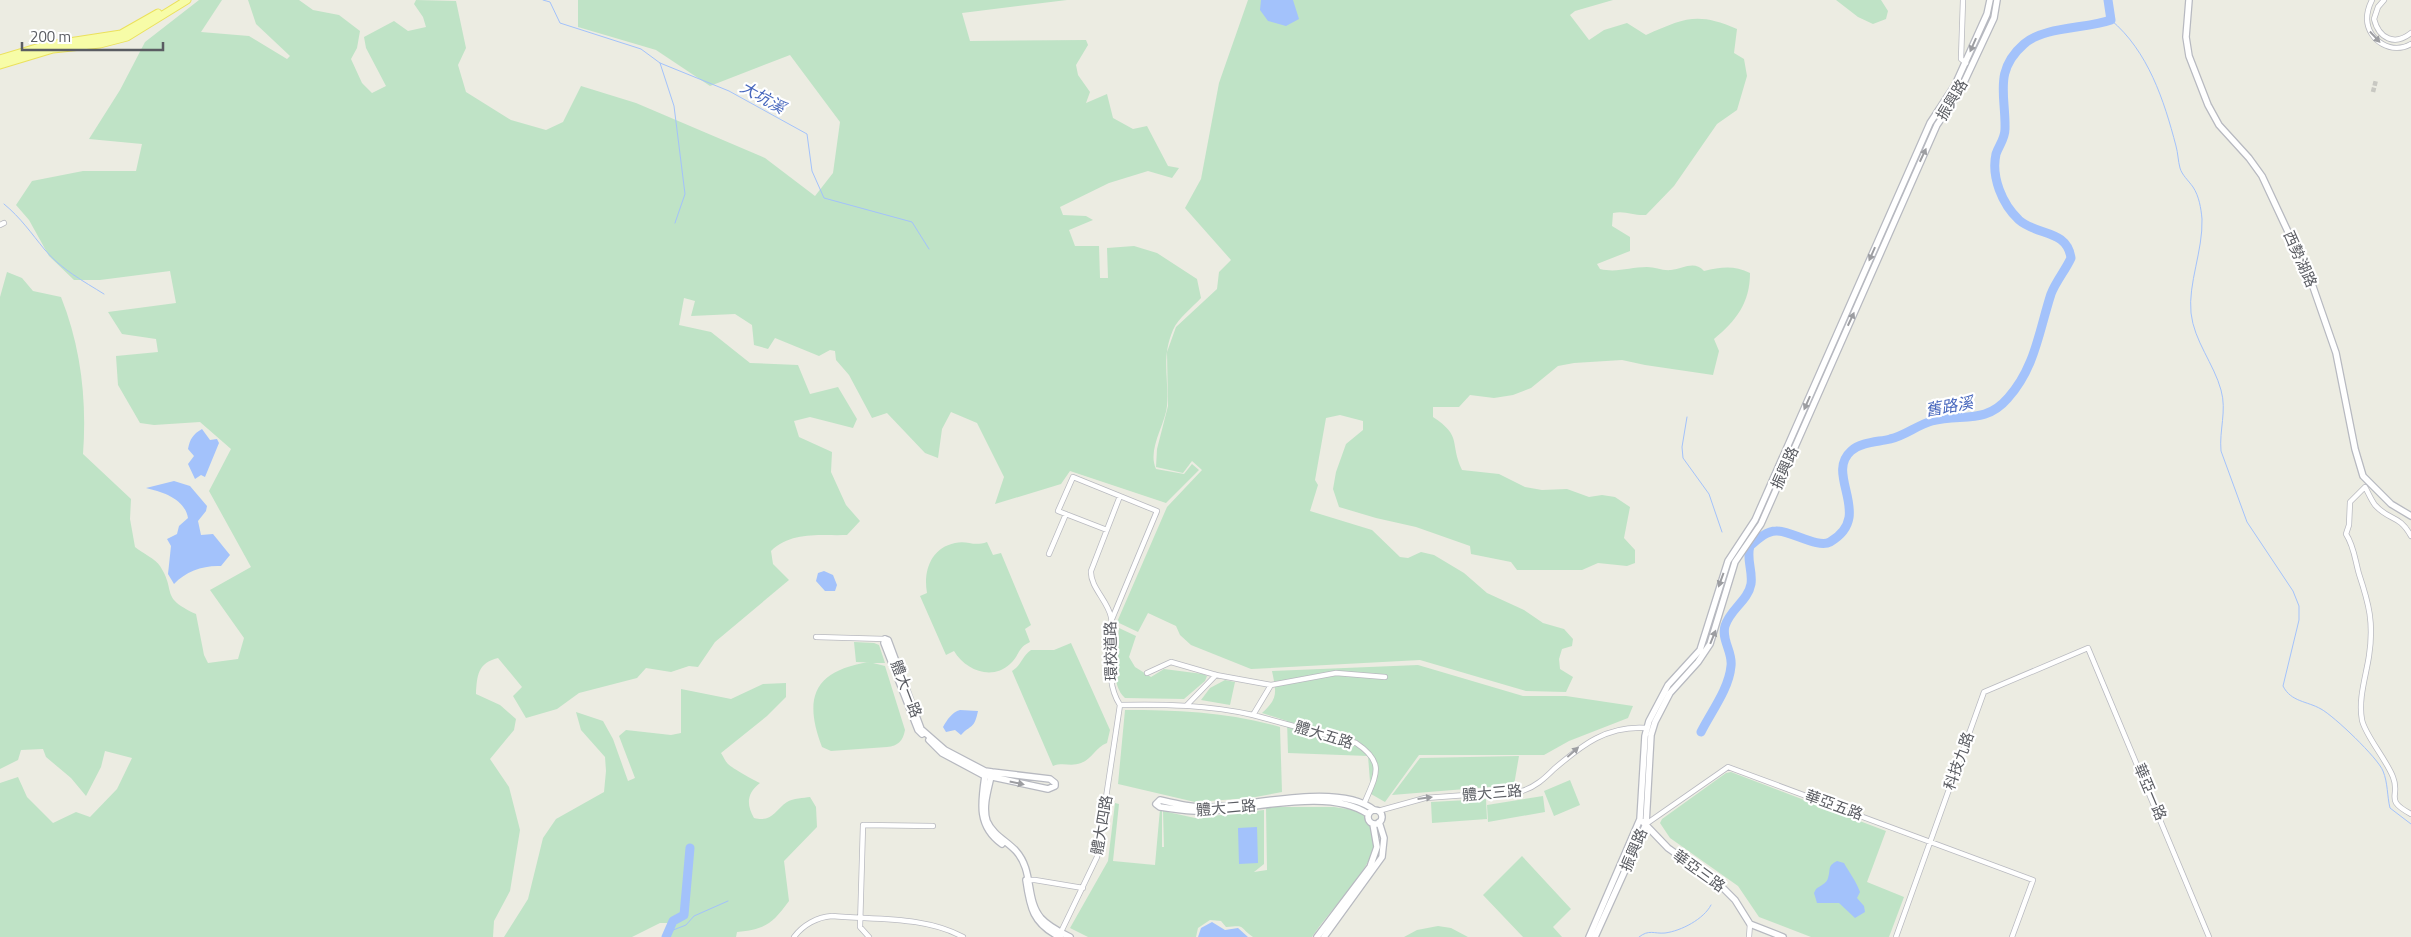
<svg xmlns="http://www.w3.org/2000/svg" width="2411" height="937" font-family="'Titillium Web','Noto Sans TC',sans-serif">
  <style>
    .green { fill: #bfe3c6 }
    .water { fill: #a3c2fb }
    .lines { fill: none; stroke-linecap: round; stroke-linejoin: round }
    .stream { stroke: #a3c2fb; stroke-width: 1 }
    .river { stroke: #a3c2fb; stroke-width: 9 }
    .street-tunnel { stroke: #c8c8c2; stroke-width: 4.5; stroke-dasharray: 4.5 2; stroke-linecap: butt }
    .street-casing { stroke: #b9bac0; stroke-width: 6 }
    .secondary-casing { stroke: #b7b9c0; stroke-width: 8 }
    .primary-casing { stroke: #ebe15c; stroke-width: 9 }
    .street { stroke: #fff; stroke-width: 4.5 }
    .secondary { stroke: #fff; stroke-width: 5.5 }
    .primary { stroke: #f7fca7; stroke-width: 7 }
    .oneway { fill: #9c9da1 }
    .labels { text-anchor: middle; stroke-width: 4.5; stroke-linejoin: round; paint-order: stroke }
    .street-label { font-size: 15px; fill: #5a5c62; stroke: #fff }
    .water-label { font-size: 16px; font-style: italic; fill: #4767bd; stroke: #fff }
  </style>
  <rect width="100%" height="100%" fill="#ecece2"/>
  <!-- green -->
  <path class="green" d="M199 0H222L201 32 249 36 287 59 290 56 256 24 248 0H299L313 10 339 15 360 31 357 48 351 59 362 83 372 93 386 86 366 48 364 37 394 21 408 31 426 27 423 17 414 4 416 0 456 1 466 48 458 65 466 92 511 120 546 130 563 122 581 86 636 103 765 158 815 196 833 173 840 122 790 55 710 86 656 50 578 27V0H1067L962 13 970 41 1086 40 1088 45 1076 65 1078 75 1090 92 1086 103 1107 94 1113 118 1133 129 1147 126 1168 166 1179 168 1172 178 1148 171 1109 183 1060 207 1063 215 1086 216 1093 220 1069 230 1075 246H1099L1100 278H1108L1107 248 1134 246 1157 253 1197 279 1201 298C1193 307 1178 318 1173 330 1161 358 1169 377 1167 406 1165 425 1147 450 1156 469L1184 474 1192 464 1199 470 1166 503 1070 471 1061 484 995 504 1004 477 977 423 951 412 942 429 938 458 925 453 887 413 872 418 849 375 836 360 835 351 830 350 819 356 775 338 768 349 754 345 752 325 735 314 691 316 695 301 684 298 679 325 711 332 750 363 798 365 810 394 838 387 857 419 853 428 810 417 794 421 799 437 832 452 831 472 846 505 860 521 847 535C820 536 792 531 771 551L773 564 789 580 715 642 698 667 689 666 671 672 646 668 637 678 579 693 557 709 526 718 513 696 522 687 498 658C478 663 477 675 476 694L500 705 516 719 514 730 490 759 509 787 520 830 510 891 494 921 493 937H0V783L18 777 27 797 53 823 76 812 90 817 117 789 132 758 105 751 101 767 86 796 71 778 46 757 43 749 21 750 18 760 0 769V297L7 272 22 278 33 291 61 297C81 347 87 400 83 454L131 499 130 519 135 547C142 553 156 559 160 566 177 592 159 597 196 614L204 655 208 663 238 659 244 638 210 590 251 567 209 491 231 449 200 422 154 425 140 423 118 385 116 356 158 352 156 339 122 334 108 312 176 303 170 271 100 280H74L49 256 29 220 16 205 32 181 83 171H136L142 144 89 139 120 90 145 42Z
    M1248 0H1613L1575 11 1570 15 1589 40 1604 30 1627 23 1646 35C1685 18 1697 12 1737 29L1734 53 1744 59 1747 76 1737 110 1717 124 1674 186 1646 215C1634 216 1625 210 1613 213L1612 226 1630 237V251L1597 264 1600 269C1617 273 1630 267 1647 267 1655 267 1663 271 1671 270 1683 269 1694 260 1704 271 1721 267 1734 265 1750 273 1750 303 1736 321 1714 339L1719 351 1713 375 1645 365 1622 360 1574 363 1558 366 1531 388 1513 395 1494 398 1470 395 1459 407H1433V417C1463 437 1449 442 1462 470L1499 474 1525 487 1542 490 1567 489 1589 497 1602 495 1615 497 1630 507 1624 538 1635 550V563L1627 566 1598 563 1582 570H1517L1511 562 1471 554 1470 546 1416 527 1376 518 1339 507 1333 489 1336 472 1346 444 1363 430V421L1340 415 1326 418 1315 480 1318 485 1310 511 1372 530 1400 557 1408 558 1421 552 1434 555 1464 573 1487 593 1524 610 1543 623 1564 629 1573 639 1572 646 1562 649 1559 659 1560 669 1573 677 1566 692 1526 691 1420 660 1251 669 1191 645 1180 635 1176 626 1148 613 1138 632 1117 622 1167 507 1202 470 1192 461 1183 473 1156 467 1157 449 1168 406 1167 352 1176 327 1217 289 1219 272 1231 260 1185 208 1201 179 1219 83Z
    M1836 0H1881L1888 11 1886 19 1873 24 1858 17Z
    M987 542 993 555 1001 553 1031 625 1025 629 1030 642C1017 648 1020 655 1010 664 992 681 965 670 954 651L946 655 920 596 927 593C923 571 931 548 955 543 968 540 973 547 987 542Z
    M1119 628 1136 636 1129 657 1135 667 1151 677 1164 669 1203 674 1207 676 1205 681 1184 699 1125 698C1108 683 1118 648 1119 628Z
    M854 642 874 643 879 645 885 663 856 662Z
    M1071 643 1110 730 1107 743C1096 747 1092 759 1081 763 1071 767 1063 762 1053 766L1012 671C1021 666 1022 656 1031 650H1054Z
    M869 662 885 666 905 730C903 741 898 746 887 747L831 751 822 747C803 697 814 671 869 662Z
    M1418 665 1523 696H1566L1633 706 1628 718 1569 741 1544 755H1419L1385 802 1371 794 1368 756 1288 753 1287 721 1262 713C1279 698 1276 691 1272 671Z
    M1225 680 1235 682 1230 705 1201 700 1210 688Z
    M786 683V697L767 716 721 753C723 756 725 761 728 764 732 768 755 781 760 783 747 793 746 804 754 818 772 823 775 810 787 802 793 798 804 798 810 797L816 807 817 827 784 861 789 901C772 924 766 929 737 932L736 937H670L675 923H660L632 937H504L528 899 543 838 556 819 604 792 606 771 605 757 581 730 576 712 603 721 613 739 628 781 635 778 619 736 626 730 671 735 681 733V689L731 699 763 684Z
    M1125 710C1178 710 1229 712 1280 727L1282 792 1250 798 1195 802 1118 784Z
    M1519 756 1514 785 1392 795 1420 758Z
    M1731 772 1886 831 1867 882 1904 897 1889 937H1811L1759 917 1738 886 1670 838 1660 823 1662 819 1726 773Z
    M1570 780 1580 805 1554 816 1544 791Z
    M1543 796 1545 812 1488 822 1487 805Z
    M1486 799 1487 819 1432 823 1431 802Z
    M1115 803 1119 804 1113 861 1155 865 1160 809 1162 810V847H1164L1163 811 1195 818 1264 810V864L1254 872 1267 870 1266 807H1334L1360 811C1368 820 1377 833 1375 845 1369 872 1328 912 1312 937H1253C1238 926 1246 925 1226 927L1221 921 1210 920 1198 928 1196 937H1088L1070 928 1108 861Z
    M1522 856 1571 909 1553 927 1562 937H1523L1483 895Z
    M1438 926 1451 928 1468 937H1404L1417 930Z"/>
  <!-- water -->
  <path class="water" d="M1261 0H1293L1299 19 1286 26 1268 21 1260 10Z
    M202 429 210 440 217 439 219 443 205 477 201 475 195 479 188 464 194 456 188 449C190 439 193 434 202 429Z
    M174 481 190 486 207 506 206 511 198 521 201 535 213 534 230 555 221 566C204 565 186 571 174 584L168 574 171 546 167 539 177 534 179 526 188 518C185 499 163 492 146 488Z
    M824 571 833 575 837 585 835 591H825L816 581 818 573Z
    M960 710 978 711C974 730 971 724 961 735L955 730 946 732 943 727C947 720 952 712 960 710Z
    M1257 827 1258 863 1239 864 1238 828Z
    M1837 861 1844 863C1849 872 1856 881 1860 892L1857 898 1864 906 1865 912 1855 918 1839 903H1817L1814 893 1816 889C1820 886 1827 883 1828 878 1831 869 1827 866 1837 861Z
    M1212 922 1225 930 1238 928 1248 937H1198L1201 928Z"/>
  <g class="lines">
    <!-- stream -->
    <path class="stream" d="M543 0 550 2 560 23 641 49 660 63 729 91 807 134 812 171 824 198 912 222 929 249
      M2111 20C2148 51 2164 100 2176 146 2178 153 2178 161 2180 168 2182 175 2188 180 2193 187 2199 196 2201 208 2202 219 2203 251 2188 283 2191 313 2194 341 2214 364 2221 390 2227 411 2219 430 2221 451L2247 522 2293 591 2299 606V620L2283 686C2291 702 2307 701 2321 709 2334 716 2378 758 2383 771 2388 783 2387 796 2390 808L2411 824
      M660 63 674 106 685 194 675 223
      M4 204C21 218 31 233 45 250 61 269 83 281 104 294
      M1687 417 1682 447 1683 458 1709 494 1722 532
      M668 932 686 925 694 916 728 901
      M1639 937C1649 929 1654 934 1665 933 1681 931 1704 919 1711 905"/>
    <!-- river -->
    <path class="river" d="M1701 732C1711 712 1729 689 1731 666 1733 652 1721 640 1725 626 1730 609 1748 601 1751 584 1753 571 1746 559 1750 546 1757 540 1766 531 1776 531 1790 530 1818 549 1830 542 1875 516 1824 475 1851 451 1861 442 1878 442 1890 439 1905 436 1917 425 1932 421 1961 413 1985 425 2008 398 2035 368 2039 331 2051 294 2056 281 2065 271 2071 258 2067 229 2037 236 2019 220 2002 204 1991 177 1996 154 1999 145 2005 139 2005 129 2006 96 1993 71 2024 44 2045 26 2085 29 2111 20L2108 0
      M666 937 673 921 684 915 690 848"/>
    <!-- street-tunnel -->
    <path class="street-tunnel" d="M2373 92 2376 80"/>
    <!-- street casing -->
    <g class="street-casing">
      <path id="street" d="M1963 0 1961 59 1966 63
        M2372 0C2369 6 2367 13 2367 19 2368 41 2392 55 2411 44
        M2384 0 2378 7 2374 19C2379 39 2395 46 2411 33
        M0 225 4 223
        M1120 496 1091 571C1090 587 1108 601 1111 617 1117 648 1102 677 1120 705
        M1107 530 1058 511 1073 477 1157 511 1112 619
        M2411 536C2399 514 2389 521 2375 505 2371 500 2368 492 2365 487L2350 502 2349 525 2346 534C2354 546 2355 560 2359 574 2369 604 2374 623 2369 656 2366 676 2358 699 2362 720 2365 735 2386 759 2393 777 2401 797 2383 799 2411 814
        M1049 554 1066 514
        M816 637 885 639
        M1147 673 1171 662 1216 675 1271 685
        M1120 705C1165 704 1209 705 1253 715L1271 685 1336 673 1385 677
        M1187 705 1216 675
        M1253 715 1356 743C1386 763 1376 775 1364 804
        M1378 811 1425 798 1522 791C1535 787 1544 779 1554 769 1582 745 1607 725 1647 728
        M1646 824 1728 767 2033 880 2012 937
        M1026 880H1035L1083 888
        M1060 934 1097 857 1120 705
        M794 937C803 925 817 917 832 916 875 920 925 916 963 937
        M869 937 860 927 863 825 933 826
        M1749 937 1750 924
        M1896 937 1984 692 2088 648 2209 937"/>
    </g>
    <!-- secondary casing -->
    <g class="secondary-casing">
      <path id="secondary" d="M2189 0 2186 37 2189 56 2208 105 2219 125 2249 158 2262 176 2311 281 2336 353 2355 449 2363 476 2391 504 2411 516
        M885 639 888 640 921 729 945 750 985 771 992 772C989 787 982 806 987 821 993 835 1007 841 1016 851 1034 871 1025 899 1041 918 1049 927 1060 932 1070 937
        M885 639 884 643 918 730 922 734
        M929 740 942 753 985 776C981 803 977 826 1002 844
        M988 776 1048 789 1055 786V783L1050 779 992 772
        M1368 817a7 7 0 1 1 14 0a7 7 0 1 1-14 0Z
        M1368 814C1329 787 1251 810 1206 811 1190 812 1175 809 1160 807L1156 804 1160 800C1177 804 1193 808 1210 807 1251 806 1339 782 1374 810
        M1643 822 1668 848 1720 885 1735 900 1750 924 1783 937
        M1026 880C1030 908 1033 924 1060 937
        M1317 937 1370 867 1377 847 1373 824
        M1324 937 1382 857 1384 838 1379 822
        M1589 937 1640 819 1645 736 1649 721 1668 685 1700 650 1728 561 1755 520 1930 123 1955 85 1987 14 1990 0
        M1595 937 1646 824 1651 735 1655 722 1670 693 1698 662 1710 644 1735 562 1761 524 1937 125 1959 93 1994 18 1997 0"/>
    </g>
    <!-- primary casing -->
    <g class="primary-casing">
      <path id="primary" d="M0 59 43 46 121 34 158 13
        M0 65 53 49 100 44 127 37 187 0"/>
    </g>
    <!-- street -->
    <use href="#street" class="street"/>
    <!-- secondary -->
    <use href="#secondary" class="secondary"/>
    <!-- primary -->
    <use href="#primary" class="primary"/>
  </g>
  <!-- one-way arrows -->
  <defs><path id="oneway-solid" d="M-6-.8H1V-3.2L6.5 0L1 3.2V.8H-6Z" transform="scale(1.25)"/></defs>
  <g class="oneway">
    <use href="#oneway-solid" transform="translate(2375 37) rotate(47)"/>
    <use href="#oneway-solid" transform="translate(1973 45) rotate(114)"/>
    <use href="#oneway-solid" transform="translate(1923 155) rotate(-65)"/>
    <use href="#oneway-solid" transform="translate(1872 254) rotate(114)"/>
    <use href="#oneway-solid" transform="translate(1851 319) rotate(-65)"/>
    <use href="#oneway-solid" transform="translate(1807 403) rotate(114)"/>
    <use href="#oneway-solid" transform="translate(1721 580) rotate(110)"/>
    <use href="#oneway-solid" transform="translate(1713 637) rotate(-68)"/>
    <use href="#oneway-solid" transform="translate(1573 752) rotate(-41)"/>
    <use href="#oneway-solid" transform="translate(1017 783) rotate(12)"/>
    <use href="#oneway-solid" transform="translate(1425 798) rotate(-7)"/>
  </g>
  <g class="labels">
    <!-- street labels -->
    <g class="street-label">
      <text transform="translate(1952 100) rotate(-59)" y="5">振興路</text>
      <text transform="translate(2300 259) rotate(66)" y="5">西勢湖路</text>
      <text transform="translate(1785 468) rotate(-66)" y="5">振興路</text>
      <text transform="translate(1111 651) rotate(-91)" y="5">環校道路</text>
      <text transform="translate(906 689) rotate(69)" y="5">體大一路</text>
      <text transform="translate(1324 735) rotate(17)" y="5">體大五路</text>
      <text transform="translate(1959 761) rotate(-70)" y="5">科技九路</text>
      <text transform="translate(2150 792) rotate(67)" y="5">華亞一路</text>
      <text transform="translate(1492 793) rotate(-5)" y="5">體大三路</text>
      <text transform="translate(1834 805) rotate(20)" y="5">華亞五路</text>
      <text transform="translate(1226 808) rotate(-5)" y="5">體大二路</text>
      <text transform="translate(1102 825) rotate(-80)" y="5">體大四路</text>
      <text transform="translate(1634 850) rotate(-67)" y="5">振興路</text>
      <text transform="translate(1699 871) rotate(36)" y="5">華亞三路</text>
    </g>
    <!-- water labels -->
    <g class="water-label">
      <text transform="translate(763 97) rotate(29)" y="6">大坑溪</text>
      <text transform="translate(1949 406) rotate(-10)" y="6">舊路溪</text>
    </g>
  </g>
  <!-- scale -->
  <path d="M22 42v8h141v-8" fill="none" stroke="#5a5c62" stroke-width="2.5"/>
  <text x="30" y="42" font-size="15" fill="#5a5c62" stroke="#ffffff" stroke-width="4" paint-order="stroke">200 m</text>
</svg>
